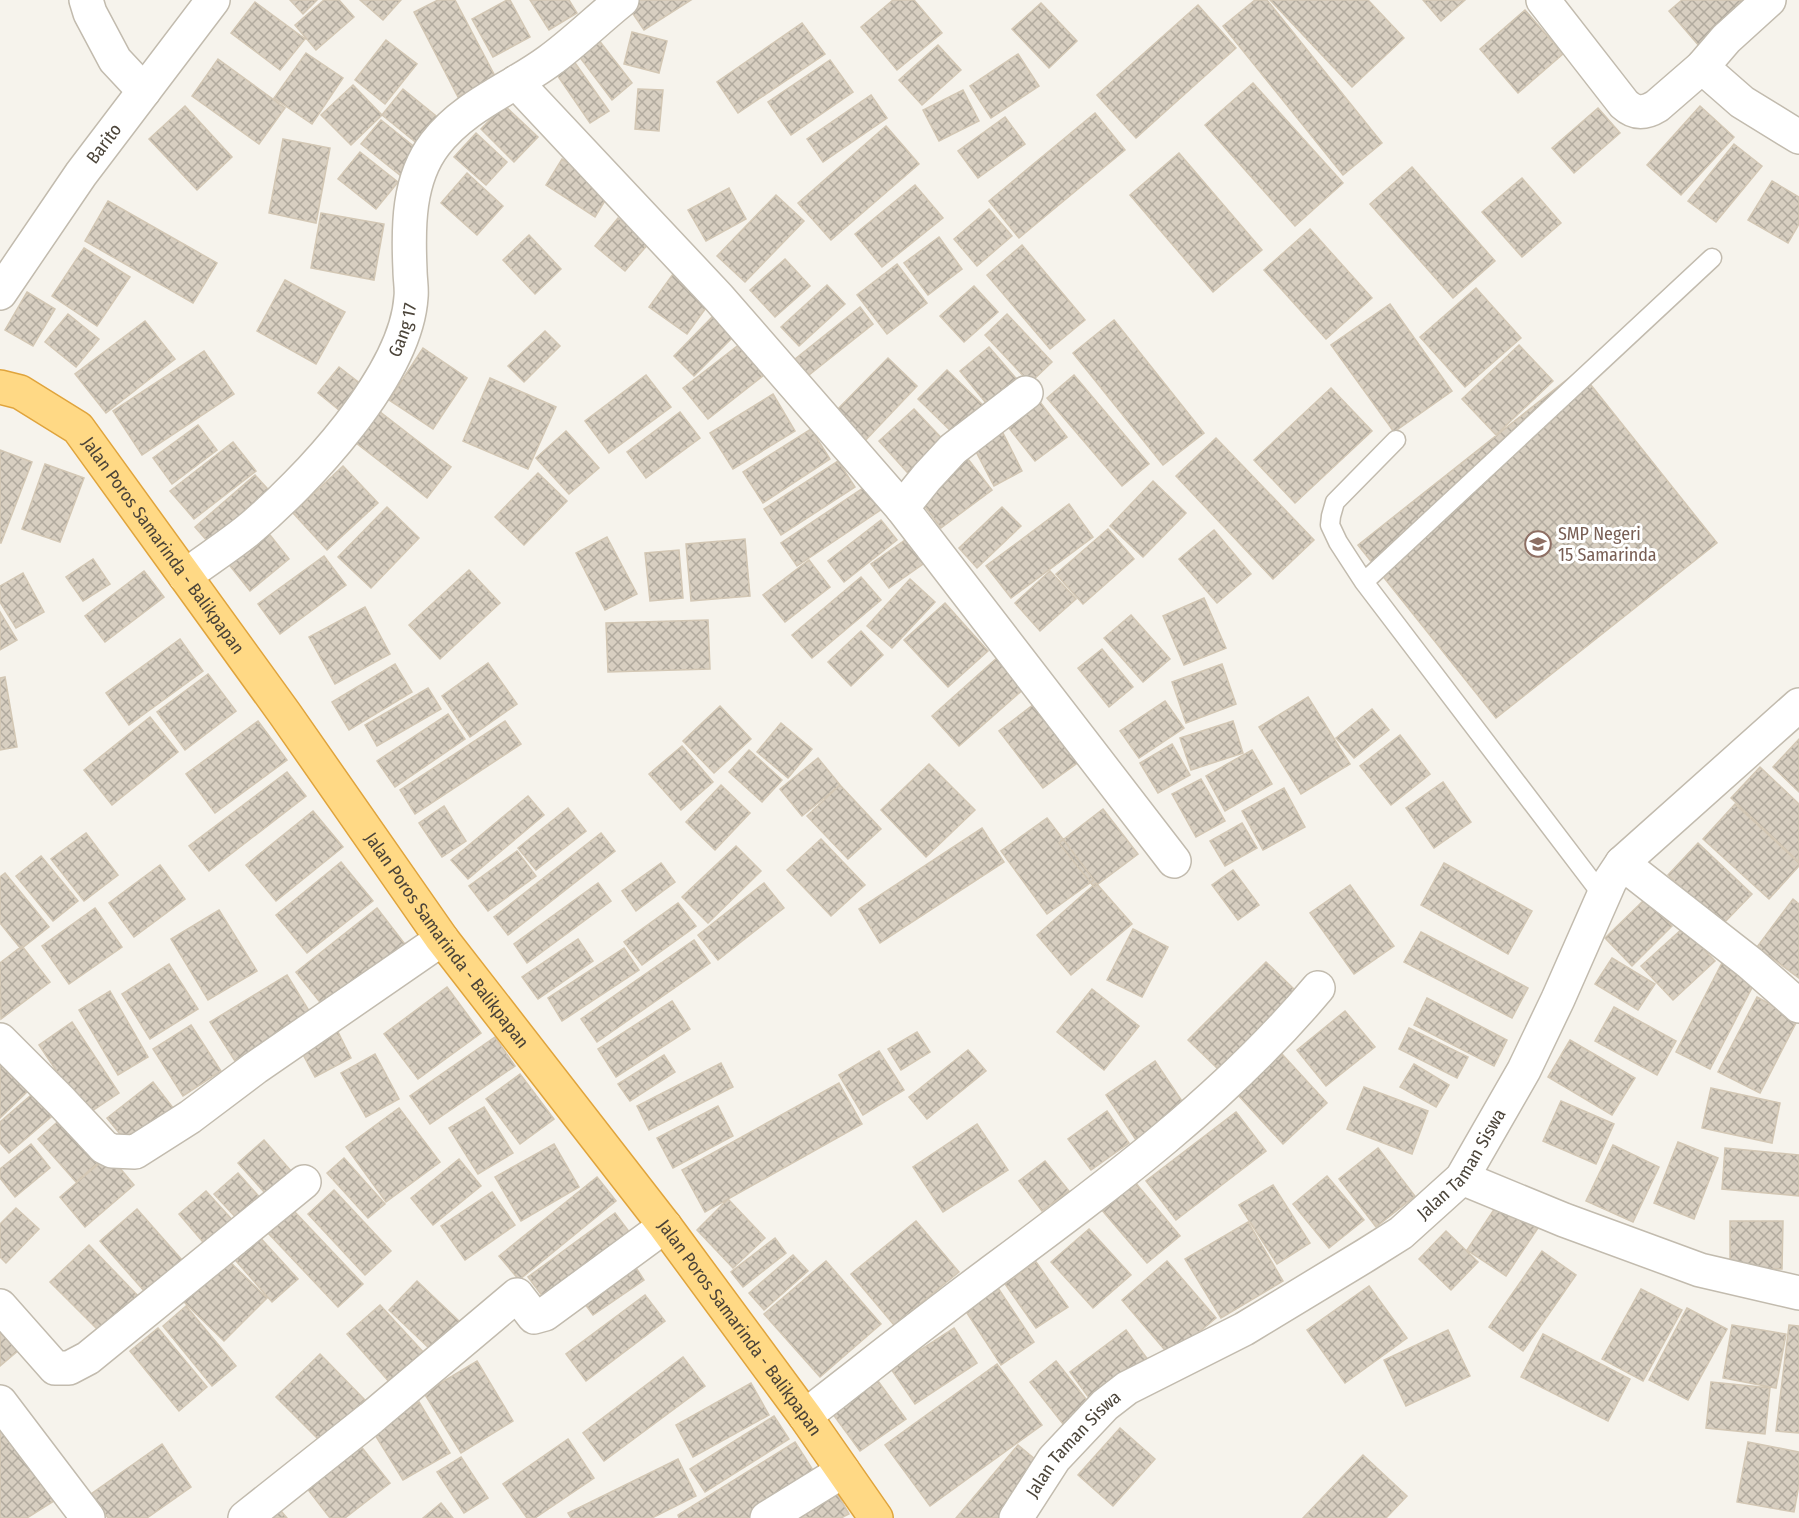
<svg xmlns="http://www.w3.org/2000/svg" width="1799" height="1518" font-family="'Fira Sans Condensed',sans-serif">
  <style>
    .building { fill: url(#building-cross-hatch); stroke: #d3c7b4; stroke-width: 1.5 }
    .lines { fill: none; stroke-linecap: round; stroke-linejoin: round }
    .service-casing { stroke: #c2bbae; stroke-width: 21 }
    .minor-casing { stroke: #c2bbae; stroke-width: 36 }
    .tertiary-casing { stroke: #c2bbae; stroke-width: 36 }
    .trunk-casing { stroke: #e0a43c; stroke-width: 36 }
    .service { stroke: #fff; stroke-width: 18 }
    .minor { stroke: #fff; stroke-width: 33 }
    .tertiary { stroke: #fff; stroke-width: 33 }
    .trunk { stroke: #ffd985; stroke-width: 33 }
    .labels { text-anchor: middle; stroke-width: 6; stroke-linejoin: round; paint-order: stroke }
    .street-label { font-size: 18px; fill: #4b4439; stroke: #fff }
    .education-label { font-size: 18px; fill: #785e54; stroke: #fff; text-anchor: start }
  </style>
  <defs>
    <pattern id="building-cross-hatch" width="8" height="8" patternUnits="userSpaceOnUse" patternTransform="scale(1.5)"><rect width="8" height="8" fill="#d8cfc1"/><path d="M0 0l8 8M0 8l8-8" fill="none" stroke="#b1aa9e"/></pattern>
  </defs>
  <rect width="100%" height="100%" fill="#f6f3ec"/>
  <!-- building -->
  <path class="building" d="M290 0H317L303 14Z
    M324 0H339L354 17 316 50 295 25Z
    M360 0H401L383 20Z
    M438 0H455L496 78 458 97 414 12Z
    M507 0H510L530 37 493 57 472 19Z
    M530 0H569L577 13 549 30Z
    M634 0H691L644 30 627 5Z
    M893 0H914L942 33 897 70 861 27Z
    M1255 0H1267L1382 143 1343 175 1223 26Z
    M1270 0H1368L1404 38 1352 87Z
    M1423 0H1465L1441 21Z
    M1682 0H1757L1700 47 1669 11Z
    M255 2 305 39 280 70 231 33Z
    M1041 3 1077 41 1049 68 1012 29Z
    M1198 5 1236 48 1136 138 1097 95Z
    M1525 10 1563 54 1518 93 1480 49Z
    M802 23 825 54 738 113 717 82Z
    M632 32 667 41 659 73 624 64Z
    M598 39 632 83 612 100 578 55Z
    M386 40 417 64 385 104 355 80Z
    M938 45 961 70 922 105 899 80Z
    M306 53 343 78 312 124 274 98Z
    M1018 54 1039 86 991 118 970 86Z
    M218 59 285 108 259 144 192 96Z
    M573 60 609 111 590 123 555 72Z
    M830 60 853 92 791 135 768 102Z
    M1253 83 1343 183 1295 226 1205 125Z
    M353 85 382 115 351 145 321 115Z
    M403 89 440 119 419 145 382 115Z
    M638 89 663 90 659 131 635 129Z
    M963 90 979 121 939 141 923 110Z
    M871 95 887 118 823 162 807 139Z
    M504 105 538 137 514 162 481 129Z
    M185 106 232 157 197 190 149 139Z
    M1700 106 1734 137 1681 195 1647 165Z
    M1598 108 1620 133 1574 173 1552 148Z
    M1095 113 1125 150 1019 238 989 201Z
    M1005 117 1025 144 978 178 958 151Z
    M381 120 421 152 401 176 361 144Z
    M886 126 919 164 831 240 798 203Z
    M476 133 507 162 486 185 454 157Z
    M283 139 330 148 316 223 269 213Z
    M1734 144 1762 166 1716 222 1688 201Z
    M360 152 398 182 376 209 338 179Z
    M1179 153 1262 250 1213 292 1130 195Z
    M562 159 611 191 595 217 546 185Z
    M1412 167 1495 261 1453 298 1370 204Z
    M467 173 503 206 477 235 441 203Z
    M1522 178 1561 223 1522 257 1482 212Z
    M1772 181 1799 197V224L1788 243 1748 220Z
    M915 185 943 218 882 267 855 234Z
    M729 188 746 219 706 241 688 210Z
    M776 195 804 221 745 282 717 256Z
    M108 201 217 263 193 303 85 241Z
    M989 209 1012 236 977 266 954 239Z
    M321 213 384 224 374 280 311 268Z
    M618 218 649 243 625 271 595 246Z
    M1310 229 1372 298 1326 339 1264 270Z
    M529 235 561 269 535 294 503 260Z
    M939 237 962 269 928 295 904 263Z
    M1022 245 1085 320 1050 349 987 275Z
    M84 248 130 277 97 326 52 296Z
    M785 259 810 286 775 317 750 290Z
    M897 264 927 303 887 334 857 295Z
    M676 270 714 297 687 334 649 307Z
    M285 280 345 312 316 364 257 331Z
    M827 285 845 304 799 346 781 327Z
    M974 286 998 312 964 342 940 316Z
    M1476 288 1521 338 1465 387 1420 337Z
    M27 292 55 309 33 346 5 330Z
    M1390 304 1452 391 1394 432 1331 345Z
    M860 307 873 324 809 375 795 359Z
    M68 314 99 339 76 367 45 342Z
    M715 314 736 334 694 376 674 356Z
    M1007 314 1052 362 1030 383 985 335Z
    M1114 320 1204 433 1163 465 1073 353Z
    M145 321 175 359 106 413 75 374Z
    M545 331 560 346 524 382 508 366Z
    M745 340 769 371 708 419 683 388Z
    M1519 345 1553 381 1496 435 1462 399Z
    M989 347 1020 383 990 408 960 371Z
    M423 348 467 378 433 429 389 400Z
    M204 351 234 394 142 455 113 411Z
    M888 358 917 386 862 444 832 415Z
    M339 367 366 388 345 415 318 393Z
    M947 370 990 412 961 441 918 399Z
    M1579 370 1717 543 1496 718 1358 545Z
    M646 375 671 407 609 453 585 421Z
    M1074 375 1149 464 1122 486 1047 398Z
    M490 378 556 407 528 469 463 441Z
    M1331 388 1372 431 1295 503 1254 460Z
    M773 394 795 431 733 469 710 433Z
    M1040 402 1067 437 1035 461 1008 427Z
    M914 409 951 448 915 481 879 441Z
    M379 411 451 467 427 498 355 442Z
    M680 412 700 438 646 478 627 452Z
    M198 425 217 450 172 484 153 458Z
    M1000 427 1022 471 994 486 971 442Z
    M811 429 830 459 763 503 743 472Z
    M566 431 599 468 569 494 536 458Z
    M1216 438 1314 540 1273 579 1176 476Z
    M233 442 256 471 194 519 170 491Z
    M0 450 32 462 1 543H0Z
    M968 459 992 490 941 528 917 496Z
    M838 461 855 487 781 535 764 509Z
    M45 464 84 478 60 542 22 529Z
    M343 466 378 503 327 550 293 513Z
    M538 473 567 501 524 545 495 517Z
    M255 475 276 498 215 550 195 527Z
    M1153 481 1186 513 1143 557 1110 526Z
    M866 486 882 509 797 566 781 543Z
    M1069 504 1093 537 1011 598 986 566Z
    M387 507 419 538 371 588 338 557Z
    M1002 507 1021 526 977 568 959 548Z
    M881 520 897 540 844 582 828 561Z
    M1108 529 1134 559 1083 604 1056 574Z
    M266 530 289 559 250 591 226 561Z
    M1214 530 1251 574 1217 603 1179 559Z
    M915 533 933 557 889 588 871 564Z
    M607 537 637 594 605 610 576 553Z
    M745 539 750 596 691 601 686 544Z
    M679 550 683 598 650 601 645 553Z
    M324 556 346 585 280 634 258 604Z
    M93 559 110 584 83 601 66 577Z
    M809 560 830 587 785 622 763 595Z
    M469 570 500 603 440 659 409 625Z
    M144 571 164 597 105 642 85 616Z
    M1050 571 1076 599 1040 631 1015 603Z
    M23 573 44 612 16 628 0 602V586Z
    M861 577 881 600 812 658 792 635Z
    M910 579 935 602 892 648 867 626Z
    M1204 598 1226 648 1184 665 1163 616Z
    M945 603 988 651 948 687 904 640Z
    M365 607 390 654 335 684 309 637Z
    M0 612 17 640 0 650Z
    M1131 615 1170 659 1143 682 1104 638Z
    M708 620 710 669 608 672 606 623Z
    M861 631 883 655 851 686 828 662Z
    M180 639 203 671 129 725 106 693Z
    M1102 649 1133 687 1109 707 1078 668Z
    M998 657 1026 687 959 746 932 716Z
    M488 663 517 704 470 737 442 696Z
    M395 664 412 692 349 730 332 702Z
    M1222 664 1236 704 1186 723 1172 682Z
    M208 674 236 711 185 750 157 712Z
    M5 677 17 747 0 750V678Z
    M428 688 441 709 377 746 365 725Z
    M1308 697 1350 764 1301 794 1259 727Z
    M1038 701 1083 759 1043 788 999 731Z
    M1165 701 1184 728 1139 758 1120 731Z
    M720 706 751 739 714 773 683 741Z
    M1372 709 1389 730 1354 758 1336 738Z
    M448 714 465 739 395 787 377 761Z
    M150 717 178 752 112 805 84 770Z
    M258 721 287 760 215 813 186 774Z
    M505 721 521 744 415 814 400 790Z
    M1233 721 1243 753 1191 770 1180 738Z
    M781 723 812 749 788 778 757 752Z
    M1400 735 1430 774 1391 805 1360 766Z
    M1799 739V792L1773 767Z
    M1172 744 1190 775 1158 793 1140 763Z
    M682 746 713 782 681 810 649 774Z
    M749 750 782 780 762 802 729 772Z
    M1252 750 1272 784 1225 811 1206 776Z
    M818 758 840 785 802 816 780 789Z
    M929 764 975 810 926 857 881 810Z
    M1760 767 1799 804V862L1731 798Z
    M287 772 306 796 209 871 189 846Z
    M1201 779 1225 821 1196 837 1172 794Z
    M1443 782 1471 822 1434 848 1406 808Z
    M721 785 750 813 715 850 686 822Z
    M840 785 881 829 848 859 807 816Z
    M1284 788 1305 827 1263 850 1242 811Z
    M528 796 544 815 468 879 451 860Z
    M1735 804 1799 863V866L1769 899 1703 839Z
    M444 806 466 841 442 857 419 823Z
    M568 808 586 831 536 870 518 848Z
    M1103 809 1138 854 1094 887 1059 843Z
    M313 811 343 847 276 901 246 865Z
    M1047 818 1094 880 1047 914 1001 851Z
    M1242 823 1257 848 1225 866 1210 841Z
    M982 828 1004 862 880 943 859 909Z
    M86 833 118 875 84 901 51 859Z
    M601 833 615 851 508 935 494 917Z
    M821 839 865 885 831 916 787 870Z
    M1698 843 1752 894 1722 925 1668 875Z
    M736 846 761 871 708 923 682 897Z
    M517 851 536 876 488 911 469 886Z
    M41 856 78 901 53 921 16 876Z
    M341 862 373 901 307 953 276 915Z
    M661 863 675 882 636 911 622 891Z
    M1444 863 1532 911 1508 954 1421 905Z
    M160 865 185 899 134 937 109 903Z
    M1233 870 1259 905 1238 920 1212 885Z
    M5 873 49 927 21 949 0 923V877Z
    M598 883 611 901 527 963 514 944Z
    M764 883 784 908 718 960 698 935Z
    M1096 883 1132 924 1071 975 1037 935Z
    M1350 885 1394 946 1354 974 1310 913Z
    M1645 899 1672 926 1632 966 1605 938Z
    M1793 899 1799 904V978L1757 947Z
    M678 903 696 926 642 965 624 942Z
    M95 908 122 947 69 984 42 946Z
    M377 908 408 948 327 1011 296 972Z
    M219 910 257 971 208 1000 171 939Z
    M1683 928 1715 961 1673 1000 1641 966Z
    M1133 929 1168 947 1142 997 1107 980Z
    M1421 932 1528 988 1512 1018 1404 962Z
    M578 939 593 961 538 999 522 977Z
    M694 940 710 963 597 1042 581 1019Z
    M22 946 50 982 1 1019 0 963Z
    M624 948 639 970 562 1021 548 998Z
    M1612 958 1655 984 1638 1010 1595 984Z
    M1724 959 1758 976 1710 1069 1676 1052Z
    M1266 962 1297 992 1219 1070 1188 1040Z
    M169 964 198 1009 150 1039 122 994Z
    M287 975 311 1014 235 1061 210 1022Z
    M447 987 481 1033 418 1079 384 1034Z
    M1092 989 1139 1026 1104 1070 1057 1032Z
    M110 991 148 1057 118 1075 79 1010Z
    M1757 997 1798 1019 1760 1093 1718 1072Z
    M1427 998 1507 1040 1494 1066 1414 1025Z
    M672 1001 690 1029 616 1077 598 1049Z
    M1614 1007 1676 1041 1657 1075 1595 1041Z
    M1345 1011 1375 1047 1326 1086 1297 1050Z
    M72 1022 119 1093 86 1115 39 1045Z
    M191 1025 221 1071 183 1096 153 1049Z
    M335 1026 351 1058 315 1077 298 1045Z
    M1409 1028 1468 1057 1457 1078 1399 1049Z
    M917 1032 930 1052 901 1070 888 1049Z
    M495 1037 515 1066 430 1124 410 1096Z
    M1570 1040 1635 1078 1612 1115 1548 1077Z
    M968 1050 986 1071 927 1119 909 1097Z
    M879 1051 904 1090 863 1115 839 1075Z
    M375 1054 399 1099 366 1117 341 1073Z
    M1282 1054 1327 1103 1283 1144 1238 1095Z
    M664 1055 675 1072 630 1101 618 1084Z
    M1155 1061 1186 1107 1136 1140 1106 1095Z
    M0 1062 31 1088 0 1118Z
    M721 1063 733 1087 649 1130 637 1106Z
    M1414 1064 1449 1085 1436 1107 1400 1087Z
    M520 1074 554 1119 520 1144 486 1099Z
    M153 1082 174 1109 128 1144 107 1118Z
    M839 1083 862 1124 705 1212 682 1170Z
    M1364 1087 1428 1111 1412 1154 1347 1129Z
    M1711 1088 1780 1103 1772 1143 1702 1128Z
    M38 1089 57 1112 9 1153 0 1143V1122Z
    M1561 1101 1614 1124 1596 1164 1543 1141Z
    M718 1106 733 1136 673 1168 657 1138Z
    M484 1107 513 1153 478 1174 449 1128Z
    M399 1108 440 1162 386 1202 346 1147Z
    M1107 1111 1129 1143 1091 1170 1068 1139Z
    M1236 1112 1266 1151 1176 1220 1146 1181Z
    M63 1117 101 1160 76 1182 38 1139Z
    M977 1124 1008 1170 943 1212 913 1167Z
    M264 1140 291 1171 265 1193 238 1163Z
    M1678 1142 1718 1158 1694 1219 1654 1203Z
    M31 1144 50 1168 15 1197 0 1178V1169Z
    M554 1144 579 1187 521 1221 495 1177Z
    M1613 1145 1659 1167 1633 1222 1586 1201Z
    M1378 1148 1415 1196 1376 1227 1339 1179Z
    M1725 1148 1799 1155V1196L1722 1189Z
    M109 1155 134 1185 85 1227 60 1197Z
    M344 1158 385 1204 368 1218 327 1173Z
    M459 1159 481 1186 433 1225 411 1198Z
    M1045 1161 1069 1191 1042 1211 1019 1181Z
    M238 1173 262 1200 239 1221 214 1194Z
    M1327 1176 1364 1220 1329 1248 1293 1204Z
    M597 1177 616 1201 519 1280 499 1256Z
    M1134 1181 1180 1236 1147 1263 1101 1209Z
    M1273 1185 1310 1243 1277 1264 1239 1205Z
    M334 1190 391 1251 365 1275 308 1214Z
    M206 1191 236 1224 208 1248 179 1214Z
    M492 1192 515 1225 465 1260 441 1226Z
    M728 1199 765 1238 733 1268 697 1230Z
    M1501 1199 1540 1225 1506 1276 1467 1250Z
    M16 1208 39 1229 6 1263 0 1257V1224Z
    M137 1209 182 1260 145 1292 100 1241Z
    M293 1210 363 1284 338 1307 268 1233Z
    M615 1213 633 1237 546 1301 528 1277Z
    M916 1221 959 1272 894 1325 851 1274Z
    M1730 1221H1783L1782 1269H1730Z
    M1248 1222 1283 1281 1221 1318 1185 1259Z
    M1089 1229 1131 1275 1093 1308 1051 1262Z
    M1446 1231 1478 1262 1451 1290 1419 1259Z
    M255 1232 298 1279 272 1302 230 1254Z
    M775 1238 786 1253 743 1287 731 1272Z
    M89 1245 141 1299 104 1336 50 1282Z
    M1542 1251 1576 1275 1523 1351 1489 1327Z
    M793 1255 808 1271 764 1310 749 1293Z
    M225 1257 267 1298 224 1341 182 1300Z
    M631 1260 644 1280 593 1315 579 1296Z
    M826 1261 881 1324 820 1377 764 1314Z
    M1167 1261 1216 1318 1170 1356 1122 1300Z
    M1036 1262 1068 1307 1036 1328 1005 1284Z
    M417 1281 460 1322 432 1351 389 1310Z
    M1369 1286 1407 1338 1345 1383 1307 1330Z
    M998 1288 1034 1342 1001 1365 965 1310Z
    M1641 1289 1682 1310 1643 1381 1602 1359Z
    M645 1295 665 1321 586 1381 566 1354Z
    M380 1305 425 1354 391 1384 347 1334Z
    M186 1306 236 1366 212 1386 163 1326Z
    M1687 1308 1727 1329 1688 1400 1649 1380Z
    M1732 1325 1786 1334 1776 1388 1723 1378Z
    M1789 1325 1799 1326V1433L1776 1431Z
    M0 1328 19 1350 0 1366Z
    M158 1328 207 1387 179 1411 130 1351Z
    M954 1328 977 1363 915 1404 891 1369Z
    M1126 1330 1149 1361 1092 1402 1070 1372Z
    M1448 1330 1470 1376 1406 1406 1384 1360Z
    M1543 1334 1630 1379 1608 1421 1521 1377Z
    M320 1354 365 1400 322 1443 276 1397Z
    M683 1357 705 1386 604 1461 583 1433Z
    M477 1361 513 1421 461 1453 424 1393Z
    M1056 1361 1089 1403 1063 1424 1030 1382Z
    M997 1364 1042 1425 930 1506 885 1445Z
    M878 1381 906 1419 860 1451 832 1413Z
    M1711 1382 1770 1388 1765 1434 1706 1428Z
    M751 1383 769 1415 693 1457 676 1425Z
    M419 1402 450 1453 403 1480 372 1430Z
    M774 1416 789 1439 705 1492 690 1469Z
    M0 1424 57 1499 27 1518H0Z
    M1120 1428 1155 1459 1113 1506 1078 1475Z
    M568 1439 594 1478 535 1518H527L503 1484Z
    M356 1440 390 1483 345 1518H330L302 1482Z
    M795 1442 818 1478 755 1518H679L678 1515Z
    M1748 1442 1799 1452V1485L1794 1512 1737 1502Z
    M162 1444 191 1487 147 1518H108L91 1494Z
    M1018 1445 1047 1469 1005 1518H956Z
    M1363 1455 1407 1496 1386 1518H1303Z
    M461 1457 488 1498 464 1513 437 1472Z
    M678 1459 696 1496 652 1518H571L568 1513Z
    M835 1490 849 1514 841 1518H784Z
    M441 1503 453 1518H423Z
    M276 1505 287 1518H259Z"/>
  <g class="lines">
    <!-- service casing -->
    <g class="service-casing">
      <path id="service" d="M1396 440 1335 502 1331 516 1330 525 1338 542 1364 582 1603 896
        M1364 582 1712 258"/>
    </g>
    <!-- minor casing -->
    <g class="minor-casing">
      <g id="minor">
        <path d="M86 0 90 13 115 60 144 91"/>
        <path d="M1543 0 1624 104C1635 114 1644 114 1657 106L1702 67 1726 39 1769 0"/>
        <path d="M1702 67 1742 102 1799 137"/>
        <path d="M516 82 719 298 902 508 1174 861"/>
        <path d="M902 508 927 477 953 449 1026 393"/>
        <path id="s1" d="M185 576C205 561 227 547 247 531 306 482 406 376 411 297 412 289 410 279 410 270 408 227 408 179 435 144 465 105 511 89 549 61 574 43 597 20 622 0"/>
        <path d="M1622 863 1750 963 1799 1006"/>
        <path d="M0 1040 61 1101 104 1147 112 1151 135 1152 190 1117 255 1068 442 939"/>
        <path d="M1462 1178 1564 1220 1700 1270 1799 1293"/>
        <path d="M0 1306 55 1368H69L88 1358 304 1182"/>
        <path d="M0 1402 88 1518"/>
        <path d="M805 1416C867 1368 927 1320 989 1274 1106 1187 1224 1100 1318 988"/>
        <path d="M245 1518 371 1418 517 1295 534 1317 545 1314 665 1226"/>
        <path d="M767 1518 843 1471"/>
        <path id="s2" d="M1016 1518 1054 1459 1105 1405 1127 1388 1244 1329 1366 1255 1401 1233 1462 1178 1524 1070 1558 999 1610 881 1622 863 1799 705"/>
      </g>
    </g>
    <!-- tertiary casing -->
    <g class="tertiary-casing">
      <g id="tertiary">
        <path id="s3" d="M0 293 81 174 213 0"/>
      </g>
    </g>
    <!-- trunk casing -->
    <g class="trunk-casing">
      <g id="trunk">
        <path id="s4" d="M0 387 20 392 78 428 285 714 442 939 665 1226 805 1416 876 1518"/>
      </g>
    </g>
    <!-- service -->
    <use href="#service" class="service"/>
    <!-- minor -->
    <use href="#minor" class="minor"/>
    <!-- tertiary -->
    <use href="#tertiary" class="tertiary"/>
    <!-- trunk -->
    <use href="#trunk" class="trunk"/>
  </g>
  <!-- icons -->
  <defs>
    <g id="school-ring" transform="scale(1.35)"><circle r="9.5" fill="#fff" stroke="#8d6e63" stroke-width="1.5"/><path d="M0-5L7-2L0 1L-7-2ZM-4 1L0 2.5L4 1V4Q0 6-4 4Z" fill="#8d6e63"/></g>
  </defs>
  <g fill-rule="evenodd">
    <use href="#school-ring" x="1538" y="544"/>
  </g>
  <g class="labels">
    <!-- street labels -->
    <g class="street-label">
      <text dy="6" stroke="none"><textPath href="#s3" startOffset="182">Barito</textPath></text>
      <text dy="6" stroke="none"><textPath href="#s1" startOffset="334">Gang 17</textPath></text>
      <text dy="6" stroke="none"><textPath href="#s4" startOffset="234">Jalan Poros Samarinda - Balikpapan</textPath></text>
      <text dy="6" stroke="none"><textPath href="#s4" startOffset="720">Jalan Poros Samarinda - Balikpapan</textPath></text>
      <text dy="6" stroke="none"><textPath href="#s2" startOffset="580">Jalan Taman Siswa</textPath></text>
      <text dy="6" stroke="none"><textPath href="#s4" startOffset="1206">Jalan Poros Samarinda - Balikpapan</textPath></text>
      <text dy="6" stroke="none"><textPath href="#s2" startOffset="94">Jalan Taman Siswa</textPath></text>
    </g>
    <!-- education labels -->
    <g class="education-label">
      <text x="1558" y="540">SMP Negeri<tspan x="1558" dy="21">15 Samarinda</tspan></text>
    </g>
  </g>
</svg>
